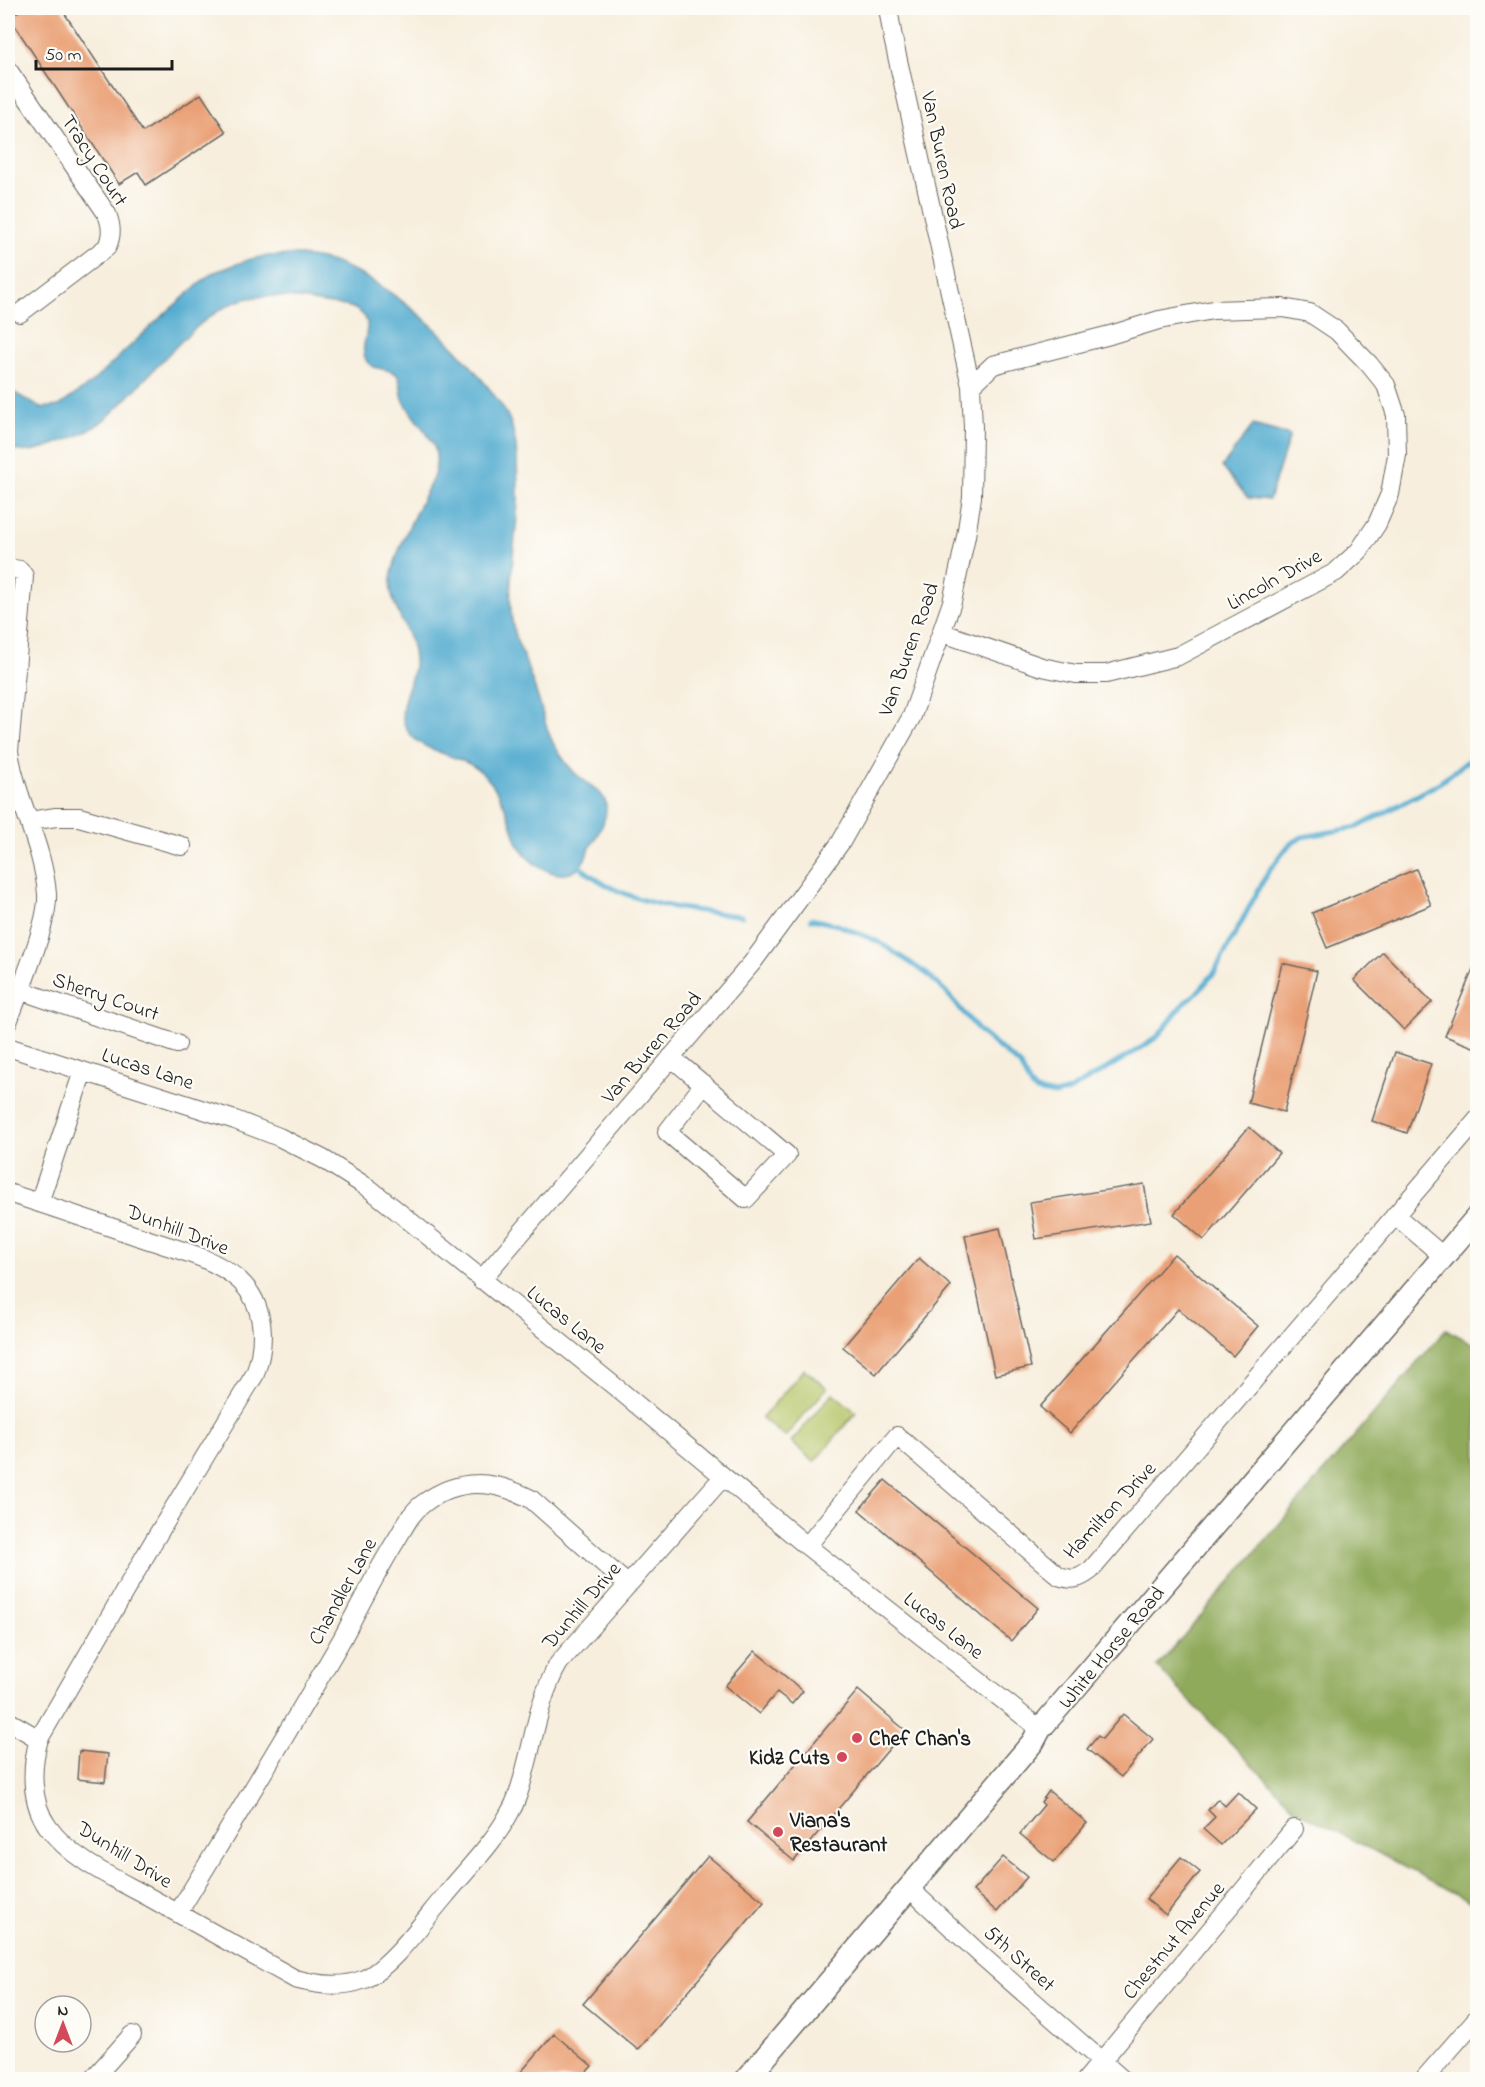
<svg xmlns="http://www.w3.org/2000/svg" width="1485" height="2087" font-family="'Indie Flower',sans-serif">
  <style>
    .green { fill: #b5c568; stroke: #687042; stroke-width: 1.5 }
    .forest { fill: #90aa5c; stroke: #56633c; stroke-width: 1.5 }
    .water { fill: #53acd0; stroke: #386476; stroke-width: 1.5 }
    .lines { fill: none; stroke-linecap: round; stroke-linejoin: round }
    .stream { stroke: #53acd0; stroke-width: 5 }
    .building { fill: #eaa076 }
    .minor-casing { stroke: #696660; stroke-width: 20 }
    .major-casing { stroke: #696660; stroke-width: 25 }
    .minor { stroke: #fff; stroke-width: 18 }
    .major { stroke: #fff; stroke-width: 22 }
    .poi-dot { fill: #d1495b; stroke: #fdfcf7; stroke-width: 2 }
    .labels { text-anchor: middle; stroke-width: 4.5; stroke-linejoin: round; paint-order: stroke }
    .street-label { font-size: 21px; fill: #1c1c1c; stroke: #fdfcf7 }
    .poi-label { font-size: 21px; font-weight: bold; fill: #1c1c1c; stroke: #fdfcf7; text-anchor: start }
  </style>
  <rect width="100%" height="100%" fill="#fdfcf7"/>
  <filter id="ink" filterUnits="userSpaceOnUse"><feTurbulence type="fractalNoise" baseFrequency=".0167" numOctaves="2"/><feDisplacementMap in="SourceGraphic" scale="12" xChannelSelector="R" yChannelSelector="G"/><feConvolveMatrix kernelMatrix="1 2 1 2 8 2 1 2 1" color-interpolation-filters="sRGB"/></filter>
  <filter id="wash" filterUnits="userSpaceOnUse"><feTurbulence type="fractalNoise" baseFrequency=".008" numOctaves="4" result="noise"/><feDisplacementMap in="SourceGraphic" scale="24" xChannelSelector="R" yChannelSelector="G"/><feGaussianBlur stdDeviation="1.35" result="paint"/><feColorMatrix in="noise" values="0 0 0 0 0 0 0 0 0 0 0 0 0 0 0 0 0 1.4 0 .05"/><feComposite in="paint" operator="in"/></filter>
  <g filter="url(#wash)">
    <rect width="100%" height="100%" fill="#f7eedd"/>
    <!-- green -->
    <path class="green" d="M804 1369 827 1388 785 1437 762 1418Z
      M833 1393 856 1412 814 1462 791 1442Z"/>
    <!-- forest -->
    <path class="forest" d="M1446 1329 1477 1346V1905L1296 1810 1157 1667Z"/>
    <!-- water -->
    <path class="water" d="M299 255C311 257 327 259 339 264 398 290 449 336 488 387 496 398 505 408 510 421 518 441 517 467 518 488 520 539 497 609 523 654 528 670 534 685 539 701 544 717 547 734 556 748 561 756 568 766 575 773 585 783 603 790 606 804 608 820 598 833 591 846 588 852 585 861 580 866 564 885 533 867 522 851 516 843 514 832 511 822 504 804 496 785 481 772 459 752 418 755 405 726 396 706 413 684 414 664 415 637 396 617 391 591 386 565 421 503 433 478 446 439 418 431 404 401 400 394 402 382 397 375 388 366 372 372 366 360 356 342 382 321 353 308 347 305 337 305 330 304 303 300 272 292 245 299 194 312 144 387 104 420 87 434 67 440 47 447 33 451 20 455 8 446V389L41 408 59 406 91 383 162 316 212 273 251 259 265 256Z
      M1253 425 1290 435 1269 500 1248 498 1222 467Z"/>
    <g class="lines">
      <!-- stream -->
      <path class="stream" d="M576 863C622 906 683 909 742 916
        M811 919 838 925 879 942 927 974 945 991 980 1032 1020 1065 1030 1086 1036 1091 1055 1095 1069 1091 1141 1048 1157 1037 1184 1003 1196 994 1214 973 1268 872 1289 845 1302 837 1358 827 1438 784 1478 753"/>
    </g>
    <g id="blocks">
      <!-- building -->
      <path class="building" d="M24 8H61L143 132 201 94 226 132 146 185 138 172 119 184 9 17Z
        M1416 869 1431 905 1327 948 1312 913Z
        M1383 952 1432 1002 1404 1030 1354 980Z
        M1478 957V1049L1445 1036Z
        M1282 963 1317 971 1284 1112 1248 1103Z
        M1395 1052 1431 1064 1407 1133 1372 1121Z
        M1249 1127 1279 1153 1204 1240 1174 1214Z
        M1144 1184 1151 1221 1036 1239 1030 1202Z
        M1000 1228 1031 1367 995 1375 965 1236Z
        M1174 1254 1258 1326 1233 1356 1178 1309 1070 1433 1040 1407Z
        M919 1258 951 1286 876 1374 843 1347Z
        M885 1480 1038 1608 1011 1641 859 1510Z
        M755 1651 803 1691 792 1704 777 1692 759 1714 725 1686Z
        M858 1690 905 1730 794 1861 747 1822Z
        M1123 1714 1153 1739 1121 1777 1087 1749 1098 1736 1102 1739Z
        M79 1751 108 1754 105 1782 77 1779Z
        M1049 1791 1087 1823 1054 1862 1020 1834 1044 1805 1041 1802Z
        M1238 1792 1256 1809 1221 1845 1203 1829 1215 1817 1208 1810 1218 1799 1225 1806Z
        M708 1856 764 1902 638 2050 583 2004Z
        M1003 1857 1027 1877 997 1912 973 1891Z
        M1181 1857 1200 1872 1166 1915 1146 1899Z
        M554 2034 592 2066 580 2079H515Z"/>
    </g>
  </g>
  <g filter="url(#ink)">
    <use href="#blocks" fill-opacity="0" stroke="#696660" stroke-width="1.5"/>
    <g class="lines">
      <!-- minor casing -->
      <g class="minor-casing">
        <path id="minor" d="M8 70 107 214C112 227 112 235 107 247L20 313
          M8 568 20 570 24 576 9 751C16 800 43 844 47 894 49 923 19 992 8 1022
          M943 633 1042 667 1076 674H1106L1178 656 1336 572 1359 551 1377 524 1390 494 1397 455 1396 415 1386 385 1369 364 1337 331 1310 313 1283 308 1213 310 1159 320 1110 335 993 365 971 386
          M30 821 56 817H79L182 846
          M19 990 177 1044
          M8 1047 235 1120 279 1137 323 1159 370 1189 618 1389 807 1546 1040 1729
          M671 1057 787 1155 746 1199 667 1132 704 1084
          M8 1193C53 1207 98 1223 143 1238 175 1249 213 1257 239 1280 266 1305 266 1343 255 1374L152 1544 39 1739C31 1766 30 1802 48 1827 73 1862 119 1880 156 1901 202 1927 249 1953 295 1979 317 1985 341 1988 362 1980 389 1970 425 1919 445 1896 466 1870 493 1844 509 1814 512 1809 515 1803 517 1797 533 1753 535 1704 559 1663L723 1477
          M39 1203 83 1071
          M1395 1215 1444 1257
          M481 1280 752 963 841 842 912 716 952 602 966 536 972 497 973 427 971 386 893 38 888 8
          M807 1546 897 1436 1059 1576C1073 1581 1079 1579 1091 1570L1478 1119
          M8 1721 39 1739
          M909 1888 982 1956 1123 2080
          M178 1913C233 1822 289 1731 342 1639 360 1605 377 1571 397 1539 405 1526 411 1512 424 1503 459 1477 494 1480 531 1499L628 1585
          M92 2080 132 2035
          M1086 2080 1294 1829
          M1423 2080 1478 2017"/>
      </g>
      <!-- major casing -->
      <g class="major-casing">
        <path id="major" d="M746 2080 1033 1742 1040 1729 1478 1216"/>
      </g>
      <!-- minor -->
      <use href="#minor" class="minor"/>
      <!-- major -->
      <use href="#major" class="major"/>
    </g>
  </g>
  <!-- markers -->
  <g class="poi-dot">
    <circle cx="857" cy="1738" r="6"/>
    <circle cx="842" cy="1757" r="6"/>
    <circle cx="778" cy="1832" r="6"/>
  </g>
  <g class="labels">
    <!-- street labels -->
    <g class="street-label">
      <text transform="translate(95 160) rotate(57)" y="7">Tracy Court</text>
      <text transform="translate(943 160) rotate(78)" y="7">Van Buren Road</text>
      <text transform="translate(1274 579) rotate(-29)" y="7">Lincoln Drive</text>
      <text transform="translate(908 649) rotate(-70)" y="7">Van Buren Road</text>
      <text transform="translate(106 996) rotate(19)" y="7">Sherry Court</text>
      <text transform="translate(651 1047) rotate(-49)" y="7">Van Buren Road</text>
      <text transform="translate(148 1068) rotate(18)" y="7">Lucas Lane</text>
      <text transform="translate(178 1229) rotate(21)" y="7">Dunhill Drive</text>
      <text transform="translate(567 1319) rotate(39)" y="7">Lucas Lane</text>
      <text transform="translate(1109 1510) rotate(-47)" y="7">Hamilton Drive</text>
      <text transform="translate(342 1591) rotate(-61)" y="7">Chandler Lane</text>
      <text transform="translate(581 1605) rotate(-49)" y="7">Dunhill Drive</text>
      <text transform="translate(944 1625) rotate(38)" y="7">Lucas Lane</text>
      <text transform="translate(1111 1647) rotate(-50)" y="7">White Horse Road</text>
      <text transform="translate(125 1854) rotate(32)" y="7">Dunhill Drive</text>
      <text transform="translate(1173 1940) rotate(-50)" y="7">Chestnut Avenue</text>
      <text transform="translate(1020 1958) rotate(42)" y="7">5th Street</text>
    </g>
    <!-- poi labels -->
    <g class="poi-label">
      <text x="869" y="1745">Chef Chan's</text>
      <text x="830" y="1764" text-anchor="end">Kidz Cuts</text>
      <text x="790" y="1827">Viana's<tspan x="790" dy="24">Restaurant</tspan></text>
    </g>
  </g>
  <!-- margin -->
  <rect width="1485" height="2087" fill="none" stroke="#fdfcf7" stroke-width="30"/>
  <!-- north arrow -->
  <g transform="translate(63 2024)"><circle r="28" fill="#fdfcf7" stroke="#a3a29f" stroke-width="1.5"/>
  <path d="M0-4.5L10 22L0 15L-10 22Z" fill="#d1495b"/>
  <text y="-9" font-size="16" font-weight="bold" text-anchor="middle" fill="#1c1c1c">N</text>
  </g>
  <!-- scale -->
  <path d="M36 60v9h136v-9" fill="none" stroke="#1c1c1c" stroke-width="3"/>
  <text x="45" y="60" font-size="18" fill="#1c1c1c" stroke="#fdfcf7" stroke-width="4.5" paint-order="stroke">50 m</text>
</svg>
